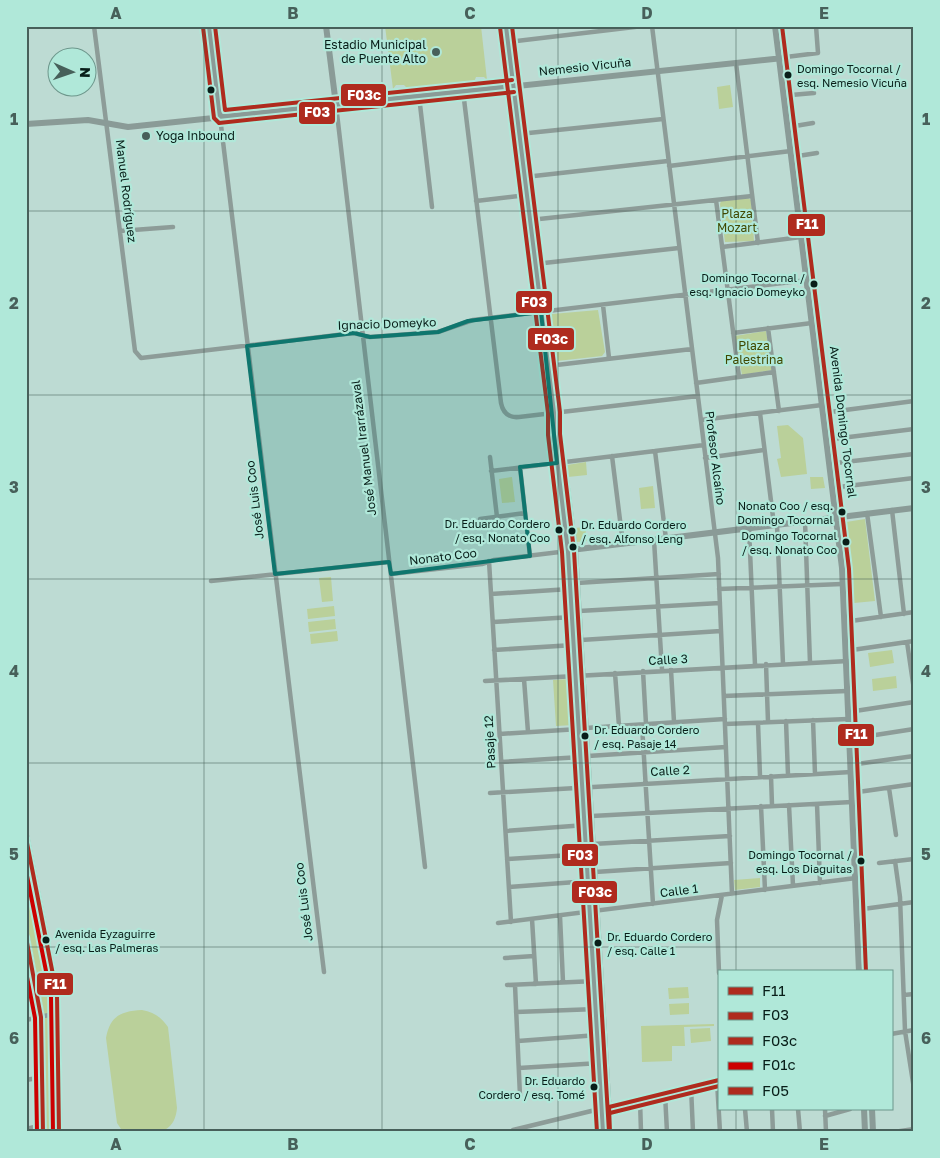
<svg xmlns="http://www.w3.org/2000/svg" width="940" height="1158" font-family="'Golos Text',sans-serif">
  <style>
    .green { fill: #bad09a }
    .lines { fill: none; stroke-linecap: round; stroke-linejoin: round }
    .street { stroke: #8d9c98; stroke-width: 4.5 }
    .secondary { stroke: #8a9b97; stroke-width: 6 }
    .primary { stroke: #8b9f99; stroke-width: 7 }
    .bus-1-casing { stroke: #b0e8d9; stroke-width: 8 }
    .bus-2-casing { stroke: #b0e8d9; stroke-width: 8 }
    .bus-3-casing { stroke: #b0e8d9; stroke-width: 8 }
    .bus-4-casing { stroke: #b0e8d9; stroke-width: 8 }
    .bus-5-casing { stroke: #b0e8d9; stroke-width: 8 }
    .bus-1 { stroke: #af2b1e; stroke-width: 4 }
    .bus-2 { stroke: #af2b1e; stroke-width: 4 }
    .bus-3 { stroke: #af2b1e; stroke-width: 4 }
    .bus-4 { stroke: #c00; stroke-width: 4 }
    .bus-5 { stroke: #af2b1e; stroke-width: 4 }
    .marked { fill: #0f766e; fill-opacity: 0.2; stroke: #0f766e; stroke-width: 4; stroke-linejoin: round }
    .grid { fill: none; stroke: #47605a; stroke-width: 1; stroke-opacity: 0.55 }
    .poi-dot { fill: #47605a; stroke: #b0e8d9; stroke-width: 2 }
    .bus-dot { fill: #081e19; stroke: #b0e8d9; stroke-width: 2 }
    .labels { text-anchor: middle; stroke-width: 4.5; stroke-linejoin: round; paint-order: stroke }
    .bus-label { font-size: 11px; fill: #081e19; stroke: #b0e8d9; text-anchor: end }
    .poi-label { font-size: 12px; fill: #081e19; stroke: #b0e8d9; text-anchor: end }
    .street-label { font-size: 12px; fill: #081e19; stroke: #b0e8d9 }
    .park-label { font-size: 12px; fill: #404800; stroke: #b0e8d9 }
    .line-badge { stroke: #b0e8d9; stroke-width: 2 }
    .badge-label { font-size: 14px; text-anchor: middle; font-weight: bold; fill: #fff }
    .neatline { fill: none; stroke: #47605a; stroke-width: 2 }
    .grid-label { font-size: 16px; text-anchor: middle; font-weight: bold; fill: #47605a }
  </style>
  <rect width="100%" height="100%" fill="#bddbd3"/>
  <!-- green -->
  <path class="green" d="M385 26H481L487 80 484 77H476L474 82 407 88 404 85H396L393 89Z
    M730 85 733 107 719 109 717 87Z
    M748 198 751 200 754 241 725 242 720 204 721 201Z
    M598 310 605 352 602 356 557 361 555 360 550 317 552 314Z
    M766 331 772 370 742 375 735 336Z
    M788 425 803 438 807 474 781 477 777 459 781 458 777 426Z
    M586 462 587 475 568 477 567 465Z
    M512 477 515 502 502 503 499 479Z
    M810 477H823L825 488 811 489Z
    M653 486 655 508 641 509 639 488Z
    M865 519 875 601 854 603 846 522Z
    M585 527 587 541 577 542 575 528Z
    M331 577 333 601 322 602 319 578Z
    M334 606 335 616 308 619 307 609Z
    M335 619 336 629 309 632 308 622Z
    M337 631 338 641 311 644 310 634Z
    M892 650 894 663 870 667 868 653Z
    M896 676 897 688 873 691 872 679Z
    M570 679 574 725 556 726 553 680Z
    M26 852 52 983 56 1132H45L43 1013 26 931Z
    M760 878V887L735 890 734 880Z
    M688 987 689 998 669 999 668 988Z
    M689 1003V1014L670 1015 669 1004Z
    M142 1010C154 1012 161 1017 168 1027L177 1108C174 1140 147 1132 123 1132L117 1123 106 1038C110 1016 121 1011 142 1010Z
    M714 1024V1026L684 1027 685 1046H672V1061L642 1062 641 1026Z
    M710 1028 711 1041 691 1043 690 1029Z"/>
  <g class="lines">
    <!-- street -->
    <path class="street" d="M94 26 135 351 141 358 354 333 370 337 438 332 473 320 808 280
      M652 26 718 558 732 894
      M508 42 643 26
      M786 57 818 53 816 26
      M736 63 758 243
      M463 91 501 403C503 413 509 418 519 417L698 396
      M791 95 814 93
      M419 96 432 207
      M336 105 425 867
      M220 117 324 972
      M795 126 813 123
      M519 134 663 119
      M798 156 817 153
      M669 166 791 151
      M525 177 668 161
      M716 200 739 377
      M476 201 527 195
      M530 220 752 196
      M120 231 173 227
      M722 247 801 237
      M535 264 679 248
      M603 305 609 358
      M768 328 779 411
      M733 333 812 323
      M548 366 692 349
      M696 383 774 372
      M830 412 914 401
      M760 413 774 525
      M701 420 822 405
      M833 439 914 429
      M655 451 666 539
      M612 456 623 544
      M490 457 497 517
      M705 458 764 450
      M836 463 914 454
      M520 467 530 556
      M491 471 704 445
      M839 487 914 478
      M892 510 904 614
      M867 513 881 617
      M480 519 525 513
      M805 521 810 663
      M777 525 783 664
      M749 528 755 665
      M654 540 662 670
      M489 561 511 922
      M391 574 482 564 494 560 568 551
      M211 581 389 562
      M577 583 719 574
      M719 589 842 584
      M491 594 570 589
      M579 611 720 603
      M851 621 914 612
      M493 622 572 617
      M581 640 721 631
      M907 642 914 690
      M494 650 574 645
      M852 650 914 641
      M766 664 768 722
      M671 670 674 722
      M643 671 646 724
      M615 673 619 726
      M524 679 528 732
      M485 681 848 661
      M724 696 847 691
      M855 711 914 702
      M813 720 815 774
      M786 721 788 775
      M758 723 760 776
      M725 724 848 719
      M642 725 653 904
      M586 728 725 719
      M500 734 579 729
      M856 738 914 729
      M588 756 726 747
      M501 762 581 757
      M857 764 914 756
      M771 776 772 805
      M889 788 896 835
      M858 792 914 784
      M490 793 851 772
      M817 804 820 883
      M789 805 793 886
      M761 806 765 890
      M592 816 852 802
      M506 831 586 825
      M593 844 730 836
      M507 859 587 854
      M895 861 900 897 905 1031 914 1089
      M879 863 914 859
      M595 872 731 863
      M509 887 589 881
      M863 909 914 902
      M560 916 563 982
      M532 919 536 984
      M498 923 856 878
      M505 958 534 956
      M719 973 717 920 722 895
      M507 985 595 981
      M515 985 520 1096
      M904 995 914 994
      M516 1012 597 1009
      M26 1020 58 1013
      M891 1034 914 1030
      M518 1041 598 1035
      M519 1068 600 1063
      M26 1080 43 1077
      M717 1081 720 1132
      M691 1087 693 1132
      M665 1094 667 1132
      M640 1100 641 1132
      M745 1109 747 1132
      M772 1109 773 1132
      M798 1109 800 1132
      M825 1109 826 1132
      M825 1116 850 1109
      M26 1129 43 1125
      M513 1130 719 1080
      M894 1132 914 1129"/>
    <!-- secondary -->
    <path class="secondary" d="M209 26 220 117
      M326 26 336 105
      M506 26 554 413V434L568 551 603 1132
      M775 26 842 568 859 972
      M782 26 849 569 866 972
      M26 124 88 120 128 127 783 58
      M555 417 560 433 575 550 610 1132
      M571 550 914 508
      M864 1109 865 1132
      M872 1109 873 1132"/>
    <!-- primary -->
    <path class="primary" d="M26 837 57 995 59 1132
      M26 936 41 1017 43 1132"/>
    <!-- bus-1 casing -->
    <g class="bus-1-casing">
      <path id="bus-1" d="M782 26 849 569 866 972
        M26 838 57 995 59 1132
        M26 937 41 1017 43 1132
        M610 1132 609 1107 719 1080"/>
    </g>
    <!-- bus-2 casing -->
    <g class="bus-2-casing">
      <path id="bus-2" d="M203 27 214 118 219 123 514 92
        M500 27 548 413V435L562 552 597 1132"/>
    </g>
    <!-- bus-3 casing -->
    <g class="bus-3-casing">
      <path id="bus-3" d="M215 26 225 110 512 80
        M512 26 560 412V434L574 551 609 1132"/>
    </g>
    <!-- bus-4 casing -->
    <g class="bus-4-casing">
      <path id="bus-4" d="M26 871 51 996 53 1132
        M26 972 35 1018 37 1132"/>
    </g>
    <!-- bus-5 casing -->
    <g class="bus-5-casing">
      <path id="bus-5" d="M610 1113 719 1086"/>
    </g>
    <!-- bus-1 -->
    <use href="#bus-1" class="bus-1"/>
    <!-- bus-2 -->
    <use href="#bus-2" class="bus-2"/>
    <!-- bus-3 -->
    <use href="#bus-3" class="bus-3"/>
    <!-- bus-4 -->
    <use href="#bus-4" class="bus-4"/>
    <!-- bus-5 -->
    <use href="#bus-5" class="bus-5"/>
  </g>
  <!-- marked area -->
  <path class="marked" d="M541 312 557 463 520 467 530 556 391 574 389 562 275 574 247 346 354 333 370 337 438 332 468 321Z"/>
  <!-- grid -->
  <path class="grid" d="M204 26V1132M382 26V1132M558 26V1132M736 26V972M26 211H914M26 395H914M26 579H914M26 763H914M26 947H914M736 1109V1132"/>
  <!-- markers -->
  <g class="poi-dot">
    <circle cx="436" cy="52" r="5"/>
    <circle cx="146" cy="136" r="5"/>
  </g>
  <g class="bus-dot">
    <circle cx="788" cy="75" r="4.5"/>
    <circle cx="211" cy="90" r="4.5"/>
    <circle cx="814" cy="284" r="4.5"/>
    <circle cx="842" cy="512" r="4.5"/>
    <circle cx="559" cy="530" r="4.5"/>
    <circle cx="572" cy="531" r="4.5"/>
    <circle cx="846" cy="542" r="4.5"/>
    <circle cx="573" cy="547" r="4.5"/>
    <circle cx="585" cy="736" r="4.5"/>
    <circle cx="861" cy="861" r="4.5"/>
    <circle cx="46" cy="940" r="4.5"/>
    <circle cx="598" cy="943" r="4.5"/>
    <circle cx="594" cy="1087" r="4.5"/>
  </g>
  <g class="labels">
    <!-- bus labels -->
    <g class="bus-label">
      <text x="797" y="73" text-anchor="start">Domingo Tocornal /<tspan x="797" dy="14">esq. Nemesio Vicuña</tspan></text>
      <text x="805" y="282">Domingo Tocornal /<tspan x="805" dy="14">esq. Ignacio Domeyko</tspan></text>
      <text x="833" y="510">Nonato Coo / esq.<tspan x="833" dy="14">Domingo Tocornal</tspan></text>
      <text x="550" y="528">Dr. Eduardo Cordero<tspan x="550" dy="14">/ esq. Nonato Coo</tspan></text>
      <text x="581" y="529" text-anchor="start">Dr. Eduardo Cordero<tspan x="581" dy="14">/ esq. Alfonso Leng</tspan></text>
      <text x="837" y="540">Domingo Tocornal<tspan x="837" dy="14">/ esq. Nonato Coo</tspan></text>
      <text x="594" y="734" text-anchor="start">Dr. Eduardo Cordero<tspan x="594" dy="14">/ esq. Pasaje 14</tspan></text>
      <text x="852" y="859">Domingo Tocornal /<tspan x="852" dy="14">esq. Los Diaguitas</tspan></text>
      <text x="55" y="938" text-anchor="start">Avenida Eyzaguirre<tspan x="55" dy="14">/ esq. Las Palmeras</tspan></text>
      <text x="607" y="941" text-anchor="start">Dr. Eduardo Cordero<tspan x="607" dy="14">/ esq. Calle 1</tspan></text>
      <text x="585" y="1085">Dr. Eduardo<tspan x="585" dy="14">Cordero / esq. Tomé</tspan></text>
    </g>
    <!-- poi labels -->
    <g class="poi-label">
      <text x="426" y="49">Estadio Municipal<tspan x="426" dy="14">de Puente Alto</tspan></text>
      <text x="156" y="140" text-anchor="start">Yoga Inbound</text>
    </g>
    <!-- street labels -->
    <g class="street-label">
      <text transform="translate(585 67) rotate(-6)" y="4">Nemesio Vicuña</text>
      <text transform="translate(126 191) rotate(83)" y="4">Manuel Rodríguez</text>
      <text transform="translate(387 324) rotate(-2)" y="4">Ignacio Domeyko</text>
      <text transform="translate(843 422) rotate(83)" y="4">Avenida Domingo Tocornal</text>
      <text transform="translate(364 448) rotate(-97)" y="4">José Manuel Irarrázaval</text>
      <text transform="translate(715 458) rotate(83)" y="4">Profesor Alcaíno</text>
      <text transform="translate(255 500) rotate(-97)" y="4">José Luis Coo</text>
      <text transform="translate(443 557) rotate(-7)" y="4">Nonato Coo</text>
      <text transform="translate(668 660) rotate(-3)" y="4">Calle 3</text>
      <text transform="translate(490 742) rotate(-93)" y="4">Pasaje 12</text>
      <text transform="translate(670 771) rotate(-3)" y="4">Calle 2</text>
      <text transform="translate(679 891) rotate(-7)" y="4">Calle 1</text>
      <text transform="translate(304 902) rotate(-97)" y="4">José Luis Coo</text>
    </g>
    <!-- park labels -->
    <g class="park-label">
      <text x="737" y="218">Plaza<tspan x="737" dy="14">Mozart</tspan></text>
      <text x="754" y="350">Plaza<tspan x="754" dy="14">Palestrina</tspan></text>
    </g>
  </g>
  <g class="line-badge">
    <rect x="340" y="83" width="47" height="24" rx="5" fill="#af2b1e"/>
    <rect x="298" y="101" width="38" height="24" rx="5" fill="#af2b1e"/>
    <rect x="787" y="213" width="39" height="24" rx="5" fill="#af2b1e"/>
    <rect x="515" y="290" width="38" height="24" rx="5" fill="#af2b1e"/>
    <rect x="527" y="327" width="48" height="24" rx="5" fill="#af2b1e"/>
    <rect x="837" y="723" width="38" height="24" rx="5" fill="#af2b1e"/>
    <rect x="561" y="843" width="38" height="24" rx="5" fill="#af2b1e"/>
    <rect x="571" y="880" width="47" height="24" rx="5" fill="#af2b1e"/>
    <rect x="36" y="972" width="38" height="24" rx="5" fill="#af2b1e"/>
  </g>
  <g class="badge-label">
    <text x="364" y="100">F03c</text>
    <text x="317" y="117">F03</text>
    <text x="807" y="229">F11</text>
    <text x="534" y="307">F03</text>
    <text x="551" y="344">F03c</text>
    <text x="856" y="739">F11</text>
    <text x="580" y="860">F03</text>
    <text x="595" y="897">F03c</text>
    <text x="55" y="989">F11</text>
  </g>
  <!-- border -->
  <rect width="940" height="1158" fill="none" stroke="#b0e8d9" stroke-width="55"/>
  <!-- legend -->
  <rect x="718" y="970" width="175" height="140" fill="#b0e8d9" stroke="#6d978c"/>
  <rect x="728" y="987" width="25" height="8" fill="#af2b1e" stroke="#6d978c"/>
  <text x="762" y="996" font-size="15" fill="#081e19">F11</text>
  <rect x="728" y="1012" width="25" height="8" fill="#af2b1e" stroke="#6d978c"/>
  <text x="762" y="1020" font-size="15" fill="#081e19">F03</text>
  <rect x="728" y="1037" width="25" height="8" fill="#af2b1e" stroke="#6d978c"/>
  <text x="762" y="1046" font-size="15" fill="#081e19">F03c</text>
  <rect x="728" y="1062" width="25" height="8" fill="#cc0000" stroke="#6d978c"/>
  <text x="762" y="1070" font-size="15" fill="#081e19">F01c</text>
  <rect x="728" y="1087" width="25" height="8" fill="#af2b1e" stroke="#6d978c"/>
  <text x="762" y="1096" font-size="15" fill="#081e19">F05</text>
  <!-- north arrow -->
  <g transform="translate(72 72) rotate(92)"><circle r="24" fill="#b0e8d9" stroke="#6d978c"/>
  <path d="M0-4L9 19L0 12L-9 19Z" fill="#47605a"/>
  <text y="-8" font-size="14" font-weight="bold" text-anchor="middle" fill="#081e19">N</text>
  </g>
  <rect x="28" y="28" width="884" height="1102" class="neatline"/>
  <g class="grid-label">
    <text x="116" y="19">A</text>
    <text x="293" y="19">B</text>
    <text x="470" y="19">C</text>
    <text x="647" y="19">D</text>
    <text x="824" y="19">E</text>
    <text x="14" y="125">1</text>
    <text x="926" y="125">1</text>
    <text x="14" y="309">2</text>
    <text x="926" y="309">2</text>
    <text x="14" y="493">3</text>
    <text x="926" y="493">3</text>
    <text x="14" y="677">4</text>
    <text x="926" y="677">4</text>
    <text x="14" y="860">5</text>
    <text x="926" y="860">5</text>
    <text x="14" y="1044">6</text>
    <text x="926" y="1044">6</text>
    <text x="116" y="1150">A</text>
    <text x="293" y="1150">B</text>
    <text x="470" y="1150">C</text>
    <text x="647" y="1150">D</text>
    <text x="824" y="1150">E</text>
  </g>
</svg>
